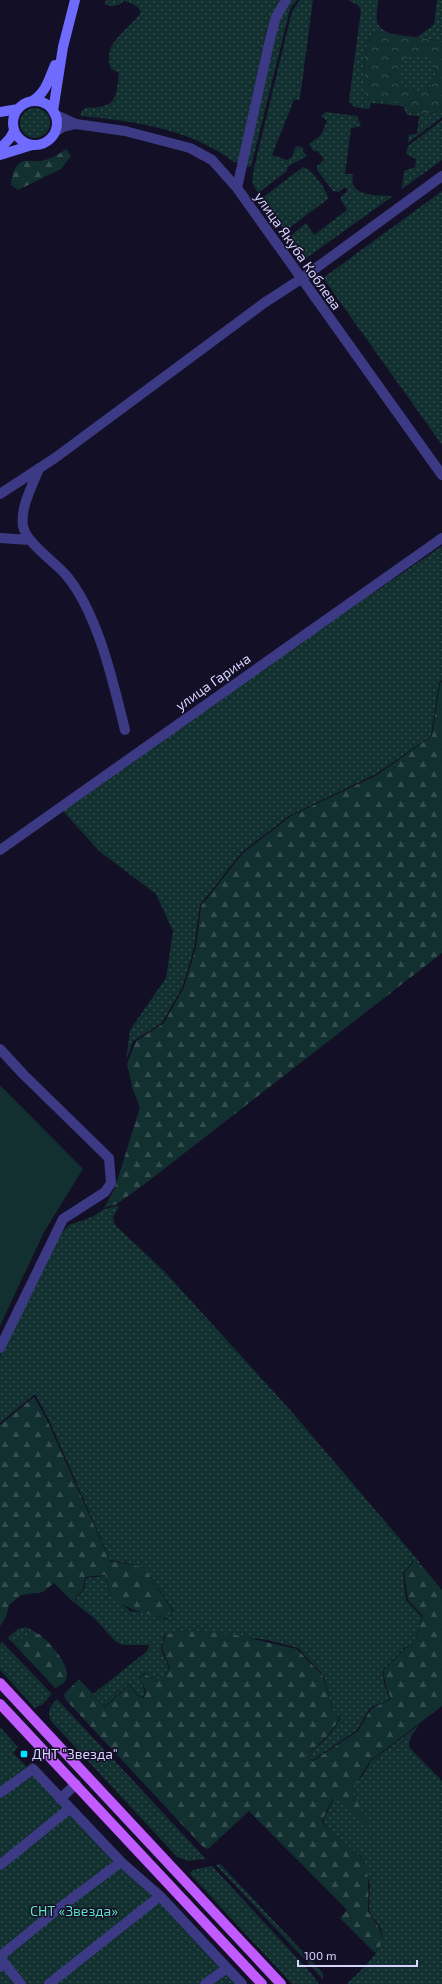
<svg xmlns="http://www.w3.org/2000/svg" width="442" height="1984" font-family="'Exo 2',sans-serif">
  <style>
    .grass { fill: url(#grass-dots) }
    .forest { fill: url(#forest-firs) }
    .park { fill: url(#park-crowns); fill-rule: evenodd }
    .pitch { fill: #12302f }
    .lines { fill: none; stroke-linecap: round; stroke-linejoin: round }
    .minor { stroke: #3d3a85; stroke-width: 10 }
    .secondary { stroke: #6f6bff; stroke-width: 10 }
    .primary { stroke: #c25bff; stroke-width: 10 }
    .poi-dot { fill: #00e5ff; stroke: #130f26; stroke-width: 1.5 }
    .labels { text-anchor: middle; stroke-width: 3; stroke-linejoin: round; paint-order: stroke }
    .street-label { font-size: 14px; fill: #d9d4ff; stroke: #130f26 }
    .poi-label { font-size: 14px; fill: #d9d4ff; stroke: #130f26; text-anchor: start }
    .park-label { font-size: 14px; fill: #5fe0c0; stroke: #130f26 }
  </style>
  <defs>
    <pattern id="grass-dots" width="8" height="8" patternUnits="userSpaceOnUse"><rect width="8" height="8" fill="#12302f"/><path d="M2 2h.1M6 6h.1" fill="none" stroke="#344d4e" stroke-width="1.8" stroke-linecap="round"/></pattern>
    <pattern id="forest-firs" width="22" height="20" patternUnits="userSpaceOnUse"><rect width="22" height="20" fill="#12302f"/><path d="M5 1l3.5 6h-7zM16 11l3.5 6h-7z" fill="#344d4e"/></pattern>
    <pattern id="park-crowns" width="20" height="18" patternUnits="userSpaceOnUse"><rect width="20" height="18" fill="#12302f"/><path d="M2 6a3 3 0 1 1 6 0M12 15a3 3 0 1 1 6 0" fill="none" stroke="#344d4e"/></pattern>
  </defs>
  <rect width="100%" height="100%" fill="#130f26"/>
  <!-- grass -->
  <path class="grass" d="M106 0H280L266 32 238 163 234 162C191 129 134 121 81 116V112L85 108C115 107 116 102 119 73L111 69C101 42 128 32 141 12 137 5 132 3 124 1 118 6 113 8 105 4Z
    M291 0H297L290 9 251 167 245 166 279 21Z
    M300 0H313L300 98 299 100H294L272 155 287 160 292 157 296 146 304 148 302 150 307 156 287 167V171L258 193 252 182 254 168 292 11Z
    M348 0H378C378 6 376 13 377 19 377 36 405 35 417 37L434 25 437 0H442V41L374 32C359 51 367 77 365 99L407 104 409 112 432 114 442 108V117L408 143 409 135 417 134 419 116 407 115 403 106 371 103 369 109C360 108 351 109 349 100L361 10 358 5Z
    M398 73a19 19 0 1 1 38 0a19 19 0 1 1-38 0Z
    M20 123a15 15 0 1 1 30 0a15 15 0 1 1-30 0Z
    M326 112 357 116 361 126 351 128 345 174H353C353 177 352 181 353 184 357 197 382 195 393 196L305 259 289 237 306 223 314 235 347 210 341 200V197L348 190 345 187 339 192 333 191 317 170V166L324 160 317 150 314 152 309 144 321 135 327 121 321 116Z
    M442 120V160L402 189 404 171 415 167 416 159 406 154 408 146Z
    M303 167C310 167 329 192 328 199L285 231 262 198Z
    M442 191V445L323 278Z
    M442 546V680L439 683 431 736 376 774 289 816 242 852 200 905 194 948 183 986 162 1023 133 1041 126 1061 130 1030 166 978 173 931 156 894 99 851 62 810 225 694Z
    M116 1206 119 1207 113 1217 115 1225 164 1271 292 1412 422 1565 413 1561 403 1573 406 1600 422 1617 414 1644 406 1647 382 1671 385 1687 390 1699 370 1708 357 1730 313 1760 305 1754C322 1746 331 1734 341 1718L332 1709 324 1676 298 1648 267 1640 190 1630 165 1634 161 1649 169 1668 163 1678H154L145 1673 139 1677 145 1692 143 1697 138 1695 129 1684 105 1706 93 1694 146 1652 150 1645H122L114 1640 95 1619 74 1602 84 1589 86 1578 105 1576 110 1594 130 1611 148 1613 166 1620 173 1610 144 1567 110 1560 49 1420 35 1394 0 1423V1357L57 1238 69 1225 92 1217 104 1209Z
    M26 1627 39 1634 29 1635 13 1643 7 1638 18 1629Z
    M2 1642 52 1694 43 1704 35 1708 0 1670V1644Z
    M57 1699 206 1859 188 1861 177 1857 52 1722C46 1713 50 1706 57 1699Z
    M419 1725 410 1738 409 1747 442 1781V1984H347C360 1970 391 1947 380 1927 377 1921 372 1917 369 1912L370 1884 362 1857 330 1831 323 1821 334 1798 361 1778 371 1761Z
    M0 1727 18 1747 13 1753 27 1767 32 1762 246 1984H0Z
    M220 1864 323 1973V1979L216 1865Z
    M212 1866 311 1973 319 1984H292L190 1874 192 1870Z"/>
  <!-- forest -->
  <path class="forest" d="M66 149 71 156 61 169 18 190 11 185C11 177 15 163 24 161 29 160 35 162 40 161 50 159 58 155 66 149Z
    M442 682V953L146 1183 117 1204 104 1208 115 1188 140 1107 133 1090 127 1064 136 1041 164 1023 184 987 196 947 201 906 243 853 291 816 377 775 432 736 440 683Z
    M34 1397 47 1420 110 1561 144 1567 172 1610 166 1619C149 1613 120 1610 110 1593 108 1588 107 1580 105 1575L85 1577 83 1589 73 1602 54 1583 43 1592 21 1595 9 1605 6 1617 0 1626V1425Z
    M414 1561 423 1567 442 1590V1706L370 1761 352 1790 375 1839 340 1798H333L322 1821C332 1837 349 1843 361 1857 371 1868 368 1898 368 1912 378 1925 390 1939 375 1953L340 1918 347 1910 249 1811 208 1849 202 1846 65 1699 64 1694 79 1679 105 1707 129 1685 138 1696 144 1698 146 1691 139 1678 145 1674 153 1678H163L170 1668 162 1648 166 1634 190 1630 236 1635 297 1649 323 1676 332 1709 340 1718C330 1734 321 1745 305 1754L313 1761 358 1731 371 1709 391 1699 386 1687 383 1671 406 1648 414 1644 423 1616 408 1600 404 1573Z
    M39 1634C51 1644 85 1678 55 1688L13 1643 29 1635Z"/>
  <!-- park -->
  <path class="park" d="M374 32 442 41V108L432 114 408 112 406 104 365 99C367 77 359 52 374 32ZM419 54C436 58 441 74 430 88L418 92 406 89C393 74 399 56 419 54Z"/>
  <!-- pitch -->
  <path class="pitch" d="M0 1085 83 1169 44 1232 0 1326Z"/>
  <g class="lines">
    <!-- minor -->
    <path class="minor" d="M54 114 76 124 125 131 190 148 212 160 237 188 442 475
      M55 132 63 127 76 124
      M237 188 270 39 276 17 286 0
      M39 468C33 485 20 507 23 526 26 543 55 562 66 575 98 613 113 682 125 730
      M0 494 55 458 264 303 301 279 442 176
      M0 538 30 540
      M0 850 442 538
      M0 1049 23 1074 109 1158 111 1183 105 1192 63 1219 0 1348
      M0 1793 33 1769 121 1862 160 1896 242 1984
      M60 1799 76 1784
      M0 1865 69 1809
      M1 1959 21 1984
      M0 1967 3 1954 58 1909 121 1862
      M49 1984 160 1896
      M205 1984 227 1968"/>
    <!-- secondary -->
    <path class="secondary" d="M32 101C46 93 49 79 55 65
      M13 123a22 22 0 1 1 44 0a22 22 0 1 1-44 0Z
      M53 111 63 47 75 0
      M0 112 18 109
      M0 149 10 138 14 131
      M0 155 32 145"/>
    <!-- primary -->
    <path class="primary" d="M0 1683 281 1984
      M0 1704 262 1984"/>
  </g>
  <!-- markers -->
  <rect class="poi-dot" x="20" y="1750" width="8" height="8" rx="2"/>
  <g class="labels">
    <!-- street labels -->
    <g class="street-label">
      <text transform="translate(298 251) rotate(55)" y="5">улица Якуба Коблева</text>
      <text transform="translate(213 682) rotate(-35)" y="5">улица Гарина</text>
    </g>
    <!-- poi labels -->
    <g class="poi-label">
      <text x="32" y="1759">ДНТ "Звезда"</text>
    </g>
    <!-- park labels -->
    <g class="park-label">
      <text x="74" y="1916">СНТ «Звезда»</text>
    </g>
  </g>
  <!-- scale -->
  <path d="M298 1960v6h119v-6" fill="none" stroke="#d9d4ff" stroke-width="2"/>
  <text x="304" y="1960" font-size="12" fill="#d9d4ff" stroke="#130f26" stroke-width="3" paint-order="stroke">100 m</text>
</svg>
